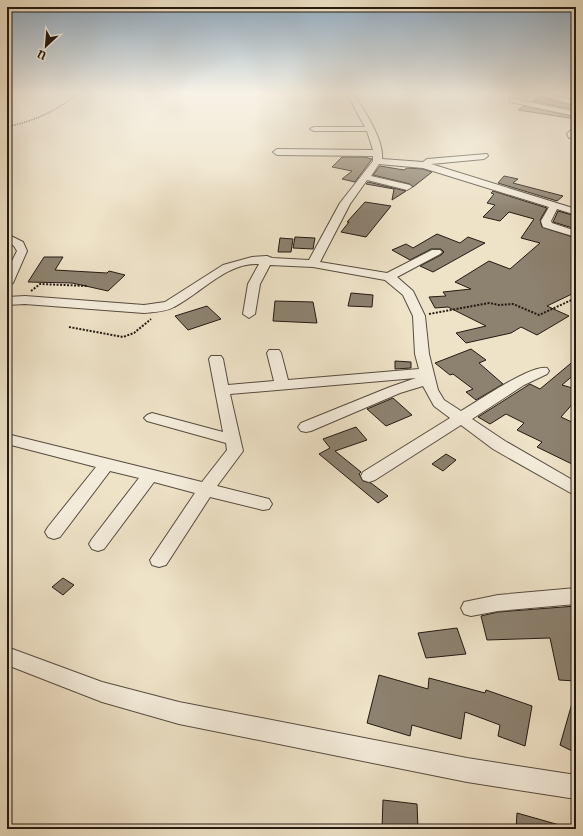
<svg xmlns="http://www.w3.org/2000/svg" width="583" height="836" font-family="'IM FELL French Canon',serif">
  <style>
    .building { fill: #8d8270; stroke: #231a12 }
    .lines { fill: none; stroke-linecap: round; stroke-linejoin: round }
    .minor-casing { stroke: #564c3f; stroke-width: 2 }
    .path-far1 { stroke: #231a12; stroke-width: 1.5; stroke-dasharray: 1.5 1; stroke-linecap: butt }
    .path { stroke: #231a12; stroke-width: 2; stroke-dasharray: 2 1.5; stroke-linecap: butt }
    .minor { fill: #f4ecdb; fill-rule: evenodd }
  </style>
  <rect width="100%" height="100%" fill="#eee2c7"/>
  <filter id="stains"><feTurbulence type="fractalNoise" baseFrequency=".005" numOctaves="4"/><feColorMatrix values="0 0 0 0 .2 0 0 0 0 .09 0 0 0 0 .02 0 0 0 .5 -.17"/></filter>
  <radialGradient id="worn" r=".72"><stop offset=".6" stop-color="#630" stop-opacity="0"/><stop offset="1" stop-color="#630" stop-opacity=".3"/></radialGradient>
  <!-- building -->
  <path class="building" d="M539 97 576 106V110L532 101Z
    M524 106 576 117V119L518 110Z
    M342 157H364L372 159 355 182 342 179 352 171 332 167Z
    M380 166 404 170 407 168 423 169 432 172 413 187 410 184 373 175Z
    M504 176 518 179 513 183 563 196 557 201 498 183Z
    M368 182 406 191 392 200 394 189 366 184Z
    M493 191 547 208 540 220 542 227 576 238V292L547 306 569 316 537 335 521 327 511 333 466 343 456 333 486 326 448 307 435 308 429 297 446 296 443 292 471 289 455 282 489 261 510 269 540 243 521 238 534 219 509 212 500 221 483 217 495 205 487 203 494 194 491 193Z
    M365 202 391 206 366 237 341 232 349 222H347Z
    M558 211 576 216V229L553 222Z
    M437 234 460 243 468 237 485 243 433 272 420 266 441 255 444 252 441 249H431L410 260 392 250 406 244 413 248Z
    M295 237 315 238 313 249 293 248Z
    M280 238 293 239 291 252H278Z
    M44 257H63L55 270 107 273 109 271 125 275 108 291 72 283 28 282Z
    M351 293 373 295 372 307 348 306Z
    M275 301 313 302 317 323 273 321Z
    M207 306 221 319 188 330 175 316Z
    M471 349 486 360 479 363 503 384 476 400 466 392 473 389 453 374 450 375 435 363Z
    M576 359V373L562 385 576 389V400L561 417 576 424V466L537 447 542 442 517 430 524 423 506 414 490 424 478 417 530 384 540 389Z
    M395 361 411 362V368L395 369Z
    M393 398 412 415 386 426 367 409Z
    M356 427 367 440 335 451 361 472 359 474 363 481 371 483 388 496 378 503 319 454 330 448 323 439Z
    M446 454 456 460 443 471 432 464Z
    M63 578 74 585 63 595 52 587Z
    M576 606V681L559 680 550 638 487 640 481 616 498 612Z
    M457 628 466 654 426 658 418 633Z
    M379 675 428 689 429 678 485 693 486 690 532 706 525 746 498 736 500 725 465 712 461 739 412 725 410 736 367 723Z
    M573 700 576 701V753L560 745Z
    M383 800 417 804 418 829H382Z
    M517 813 563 826V829H516Z"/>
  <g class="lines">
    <!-- minor casing -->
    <g class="minor-casing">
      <path id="minor" d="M347 94H354C364 111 384 139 382 159L423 162 427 159 487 154 488 156 484 159 431 164 576 209V215L557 209 551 221 552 223 576 231V237L543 227 541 221 549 207 423 168 379 164 371 176 410 185 412 187 407 190 367 180 350 204 320 262 387 273 432 250H440L442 252 440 254 397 277 413 291 425 316 429 354 438 390 444 400 461 411C477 402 531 364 547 368L549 371 547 374 524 385 472 419 505 441 576 482V496L493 449 461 425 375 480 369 482 363 480 361 476 363 472 450 418 434 406 423 386 400 393 311 431 306 432 301 431 298 427 301 423 390 387 416 378 230 394 243 451 217 486 269 499 272 504 269 509 263 510 210 497 166 565 159 567 152 565 150 560 195 493 154 482 104 549 98 551 92 549 89 544 92 539 139 478 110 471 60 537 54 539 48 537 45 532 48 527 96 467 7 444V434L202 482 227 450 226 443 147 421 144 418 147 415 152 413 223 432 209 359 211 356H221L223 359 228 385 274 381 267 353 269 350H279L281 353 288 380 419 369 415 354 413 316 403 295 385 280 313 267 270 265 260 284 255 314 249 318 243 314 248 284 259 264C227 262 201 293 174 307 165 312 154 312 144 313L25 304 7 305V297L25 296 144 305 165 302 223 265 252 257 267 256 272 258 309 260 340 203 373 161V156L277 155 273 152 277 149 373 150 367 131H314L310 129 314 127H365Z
        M534 94H549L576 101V105Z
        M510 98 576 112V116L510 102Z
        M573 128H576V136L569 138 567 134Z
        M7 234 23 242 27 251 13 283 7 287V271L17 251 14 246 7 241Z
        M576 588V604L498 611 471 616 464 614 461 608 464 602 498 595Z
        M7 647 102 682 179 702 467 758 576 775V799L467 782 179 724 102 702 7 665Z"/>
    </g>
    <!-- path-far1 -->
    <path class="path-far1" d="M7 127C33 121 56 112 76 94"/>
    <!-- path -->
    <path class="path" d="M31 291 40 284 88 286
      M429 314 489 303 499 305 513 304 539 315 576 298
      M69 327 123 337 134 333 151 319"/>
    <!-- minor -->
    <use href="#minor" class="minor"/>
  </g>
  <!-- sky -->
  <linearGradient id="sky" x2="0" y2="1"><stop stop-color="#8fabc2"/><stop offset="0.44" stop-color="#f7f2e6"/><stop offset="1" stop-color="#f7f2e6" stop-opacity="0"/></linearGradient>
  <rect width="583" height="212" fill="url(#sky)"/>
  <!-- margin -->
  <rect width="583" height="836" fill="none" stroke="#eee2c7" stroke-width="24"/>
  <rect x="8" y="8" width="567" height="820" fill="none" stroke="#231a12" stroke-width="2"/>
  <rect x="12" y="12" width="559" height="812" fill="none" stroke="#231a12"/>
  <!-- north arrow -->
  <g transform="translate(46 46) rotate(206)" stroke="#f4ecdb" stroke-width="3" paint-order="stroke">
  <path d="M0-3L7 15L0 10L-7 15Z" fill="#231a12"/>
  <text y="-6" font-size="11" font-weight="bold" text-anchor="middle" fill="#231a12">U</text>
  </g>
  <rect width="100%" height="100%" filter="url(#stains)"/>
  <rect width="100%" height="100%" fill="url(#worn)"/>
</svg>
